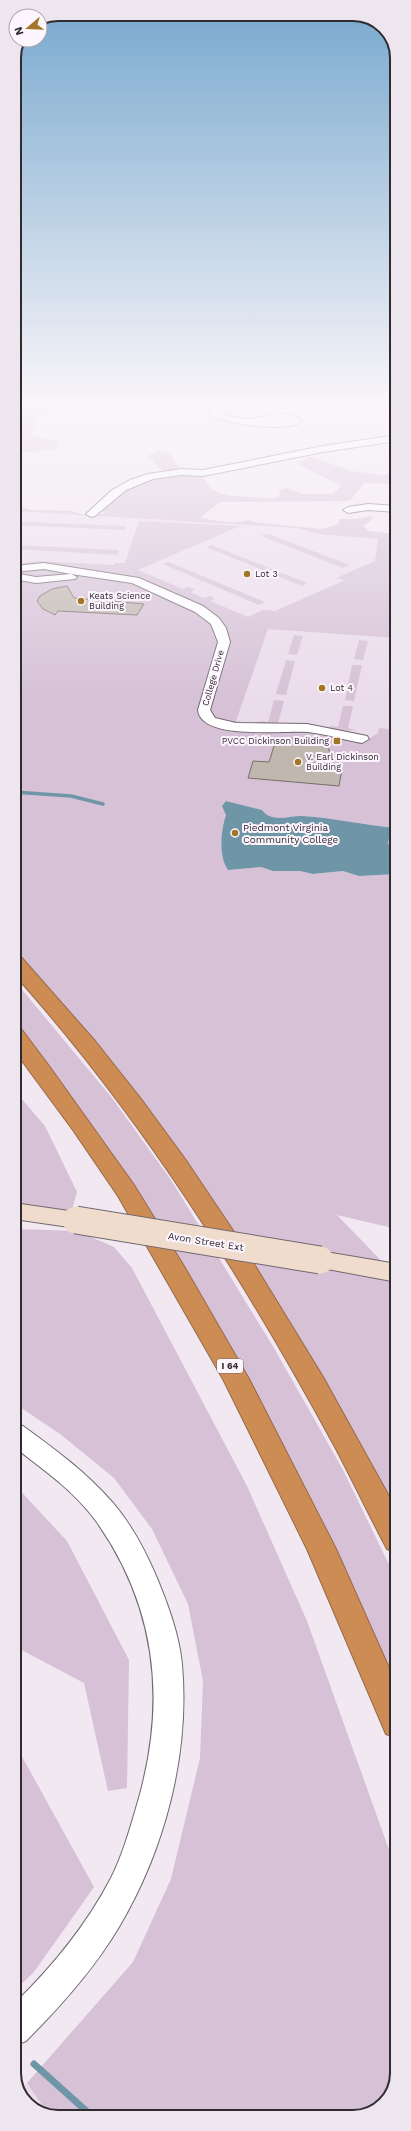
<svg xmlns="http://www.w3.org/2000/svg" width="411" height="2131" font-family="'Work Sans',sans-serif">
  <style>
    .built { fill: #ebdceb }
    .green { fill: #d6c1d7; fill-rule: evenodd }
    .water { fill: #6f96a7 }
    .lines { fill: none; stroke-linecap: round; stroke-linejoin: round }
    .stream-far2 { stroke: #6f96a7; stroke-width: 3 }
    .stream-far1 { stroke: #6f96a7; stroke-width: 3.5 }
    .stream { stroke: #6f96a7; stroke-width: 7 }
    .building { fill: #c0b7af; stroke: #776f67 }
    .minor-casing { stroke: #716971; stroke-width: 2 }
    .tertiary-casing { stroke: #716971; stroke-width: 2 }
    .secondary-casing { stroke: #716971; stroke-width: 2 }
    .motorway-casing { stroke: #966a48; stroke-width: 2 }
    .minor { fill: #fff; fill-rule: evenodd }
    .tertiary { fill: #fff; fill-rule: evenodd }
    .secondary { fill: #f0dccc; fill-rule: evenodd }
    .motorway { fill: #ce8c55; fill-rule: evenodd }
    .secondary-bridge-casing { stroke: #716971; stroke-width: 29; stroke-linecap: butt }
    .secondary-bridge { stroke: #f0dccc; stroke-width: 27 }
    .poi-dot { fill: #a17727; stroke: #fef6ff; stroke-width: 1.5 }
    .labels { text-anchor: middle; stroke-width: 4; stroke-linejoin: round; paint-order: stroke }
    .far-poi-label { font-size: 9px; fill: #2f2b2f; stroke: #fef6ff; text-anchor: start }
    .far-street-label { font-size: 9px; fill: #2f2b2f; stroke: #fef6ff }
    .shield { fill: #fef6ff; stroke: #6d686d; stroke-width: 1 }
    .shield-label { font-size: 9px; font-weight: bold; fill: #2f2b2f }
    .poi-label { font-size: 10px; fill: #2f2b2f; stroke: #fef6ff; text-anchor: start }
    .street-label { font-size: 10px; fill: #2f2b2f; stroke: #fef6ff }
    .rim { fill: none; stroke: #2f2b2f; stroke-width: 2 }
  </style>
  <rect width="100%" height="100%" fill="#f1e8f1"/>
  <!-- built -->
  <path class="built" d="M14 510 397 535V1231L14 780Z
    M27 2083 48 2114 27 2104 19 2089Z"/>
  <!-- green -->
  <path class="green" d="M14 403H54L36 421 30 434 43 439 57 440 58 448 33 452 14 451Z
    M158 450 168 452 182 472 201 473C211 497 226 495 248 497 259 498 268 499 279 497L280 490 286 488 303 494H333L341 486 296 463 311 457 352 471 384 475 397 471V484L364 483 350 501 220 502 201 517C217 522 233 524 249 520L253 522 321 529 339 524V519H357L372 516 373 518 364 526 369 531 397 534V638L268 629 236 721 366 741 378 733 379 728 397 730V851L388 844 389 838 395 828C364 825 334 818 303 816 289 815 273 824 262 810L226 801V815L221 845 228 870 261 867 273 871H300L313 874 344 871 359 876 397 874V1229L337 1215 397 1277V1541L373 1492 198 1195 14 961V565L36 561 114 565 115 563H125L139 521 240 526 138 570 183 589 188 587 195 589 191 592 203 598 211 596 214 599 210 601 248 617 263 610 275 611 345 580 336 578 375 561 378 539 319 534 297 528 14 511V509L18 507 32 510 72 511 82 514H104L101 503 112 494 165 473 148 456ZM67 586 66 590 70 591 72 594 69 598 143 604 137 615 58 611 55 615C47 613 43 610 38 603L40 596 52 589Z
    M22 522 126 526 125 530 20 525Z
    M265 534 271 535 350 565 343 568 261 536Z
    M14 545 119 550 117 555 14 549Z
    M211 545 307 583 302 586 206 547Z
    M169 562 265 602 259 605 163 564Z
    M294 635 303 636 297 655 288 654Z
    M359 640 368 641 363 660 354 659Z
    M286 660 295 661 286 695 276 694Z
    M352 665H362L354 701 345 700Z
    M274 700 284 701 278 723 286 724 259 723 260 721 268 722Z
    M343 706H353L348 728 356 730 341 731 329 728 330 726 338 727Z
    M14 980 112 1098 171 1180 274 1348 343 1470 397 1581V1709L264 1415 14 1029Z
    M14 1090 45 1126 77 1192 71 1213 14 1202Z
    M14 1229 77 1231 114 1247 132 1268 247 1486 307 1621 397 1872V2073L386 2102 359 2117H52L48 2114 27 2083 133 1962 171 1879 200 1758 203 1681 188 1604 152 1529 114 1478 60 1434 14 1403Z
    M14 1484 67 1541 129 1660 127 1788 108 1791 84 1683 14 1646Z
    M14 1742 94 1887 34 1972 14 1991Z"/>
  <!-- water -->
  <path class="water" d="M226 801 262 810C273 824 289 815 303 816 334 818 365 825 396 828L389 838 388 844 397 851V874L359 876 343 871 313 874 300 871H273L261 867 228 870C218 855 221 831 226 815L222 806Z"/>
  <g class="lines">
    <!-- stream-far2 -->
    <path class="stream-far2" d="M389 403H397"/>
    <!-- stream-far1 -->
    <path class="stream-far1" d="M14 792 71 796 103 804"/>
    <!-- stream -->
    <path class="stream" d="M34 2064 93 2117"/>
  </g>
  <!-- building -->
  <path class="building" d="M67 586 74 598 144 604 137 615 58 611 55 615 43 609 37 601 40 596 52 589Z
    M290 739 313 740 327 746 330 752 327 767 342 769 339 786 248 778 253 761 269 762 274 746Z"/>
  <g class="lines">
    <!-- minor casing -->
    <g class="minor-casing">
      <path id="minor" d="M210 403H220L218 411C226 416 239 419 248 419 263 418 290 407 302 421 291 433 219 425 208 412Z
        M397 435V441L323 452 203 476 181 475 153 479 126 490 95 516 91 517 86 514 112 490 130 480 148 474 181 469 203 470 323 446Z
        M368 504 397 506V512L368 510 348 513 343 510 348 507Z
        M44 563 139 578 203 606 219 618 226 628 230 642 210 710 215 718 236 723 307 724 367 736 369 739 362 743C344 740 326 734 308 732 285 730 201 741 198 710L218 642 211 624 195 612 132 583 71 574 77 577 75 579 36 583 14 579V573L36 577 71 574 44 569 14 572V566Z"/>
    </g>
    <!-- tertiary casing -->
    <g class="tertiary-casing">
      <path id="tertiary" d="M14 1423 23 1426C56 1450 86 1472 113 1503 132 1525 146 1552 157 1578 168 1605 179 1634 182 1664 190 1754 165 1849 119 1927 94 1969 61 2006 26 2041L14 2046V2004C52 1967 86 1926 111 1878 122 1856 129 1832 136 1808 167 1706 159 1610 96 1521 74 1491 43 1469 14 1447Z"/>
    </g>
    <!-- secondary casing -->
    <g class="secondary-casing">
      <path id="secondary" d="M14 1203 76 1212 85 1214 88 1220 85 1226 76 1228 14 1219Z
        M320 1251 397 1264V1282L311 1266 308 1260 311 1254Z"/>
    </g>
    <!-- motorway casing -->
    <g class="motorway-casing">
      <path id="motorway" d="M14 955 21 957 95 1041 141 1099 185 1159 238 1238 323 1377 396 1509 397 1553 387 1549C369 1515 353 1481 335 1447 244 1279 142 1117 14 974Z
        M14 1029 22 1030 49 1066 134 1185 185 1268 249 1379 336 1549 397 1686V1738L386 1734 307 1549 223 1379 118 1196 73 1130 14 1050Z"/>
    </g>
    <!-- minor -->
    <use href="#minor" class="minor"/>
    <!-- tertiary -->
    <use href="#tertiary" class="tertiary"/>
    <!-- secondary -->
    <use href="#secondary" class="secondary"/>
    <!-- motorway -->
    <use href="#motorway" class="motorway"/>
    <!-- secondary-bridge casing -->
    <g class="secondary-bridge-casing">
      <path id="secondary-bridge" d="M76 1220 320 1260"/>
    </g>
    <!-- secondary-bridge -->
    <use href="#secondary-bridge" class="secondary-bridge"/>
  </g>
  <!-- sky -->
  <linearGradient id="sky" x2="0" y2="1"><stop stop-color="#77a8ce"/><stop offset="0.57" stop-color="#f9f5f9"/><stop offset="1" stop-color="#f9f5f9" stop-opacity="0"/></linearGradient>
  <rect width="411" height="701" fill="url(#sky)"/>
  <!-- markers -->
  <g class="poi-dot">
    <circle cx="247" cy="574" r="4"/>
    <circle cx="81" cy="601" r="4"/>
    <circle cx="322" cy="688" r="4"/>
    <rect x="333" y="737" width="8" height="8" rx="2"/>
    <circle cx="298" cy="762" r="4"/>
    <circle cx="235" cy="833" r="4"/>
  </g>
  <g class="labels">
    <!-- far-poi labels -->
    <g class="far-poi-label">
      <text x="255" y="577">Lot 3</text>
      <text x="89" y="599">Keats Science<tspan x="89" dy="10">Building</tspan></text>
      <text x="330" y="691">Lot 4</text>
      <text x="329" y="744" text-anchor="end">PVCC Dickinson Building</text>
      <text x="306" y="760">V. Earl Dickinson<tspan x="306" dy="10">Building</tspan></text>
    </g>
    <!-- far-street labels -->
    <g class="far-street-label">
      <text transform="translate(213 678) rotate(-74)" y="3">College Drive</text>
    </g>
    <!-- shield labels -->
    <rect class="shield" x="217" y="1359" width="26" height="14" rx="3"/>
    <g class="shield-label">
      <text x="230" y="1369">I 64</text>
    </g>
    <!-- poi labels -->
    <g class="poi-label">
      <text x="243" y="831">Piedmont Virginia<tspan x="243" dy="12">Community College</tspan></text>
    </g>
    <!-- street labels -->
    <g class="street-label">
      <text transform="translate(206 1241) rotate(9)" y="4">Avon Street Ext</text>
    </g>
  </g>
  <!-- crop -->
  <path d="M0 0H411V2131H0ZM58 21H353A37 37 0 0 1 390 58V2073A37 37 0 0 1 353 2110H58A37 37 0 0 1 21 2073V58A37 37 0 0 1 58 21Z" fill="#ede6ee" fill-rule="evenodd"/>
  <path class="rim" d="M58 21H353A37 37 0 0 1 390 58V2073A37 37 0 0 1 353 2110H58A37 37 0 0 1 21 2073V58A37 37 0 0 1 58 21Z"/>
  <!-- north arrow -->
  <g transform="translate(28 28) rotate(251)"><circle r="19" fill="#fef6ff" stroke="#aba5ac"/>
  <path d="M0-3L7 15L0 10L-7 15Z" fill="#a17727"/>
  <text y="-6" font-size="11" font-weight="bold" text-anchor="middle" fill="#2f2b2f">N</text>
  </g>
</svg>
